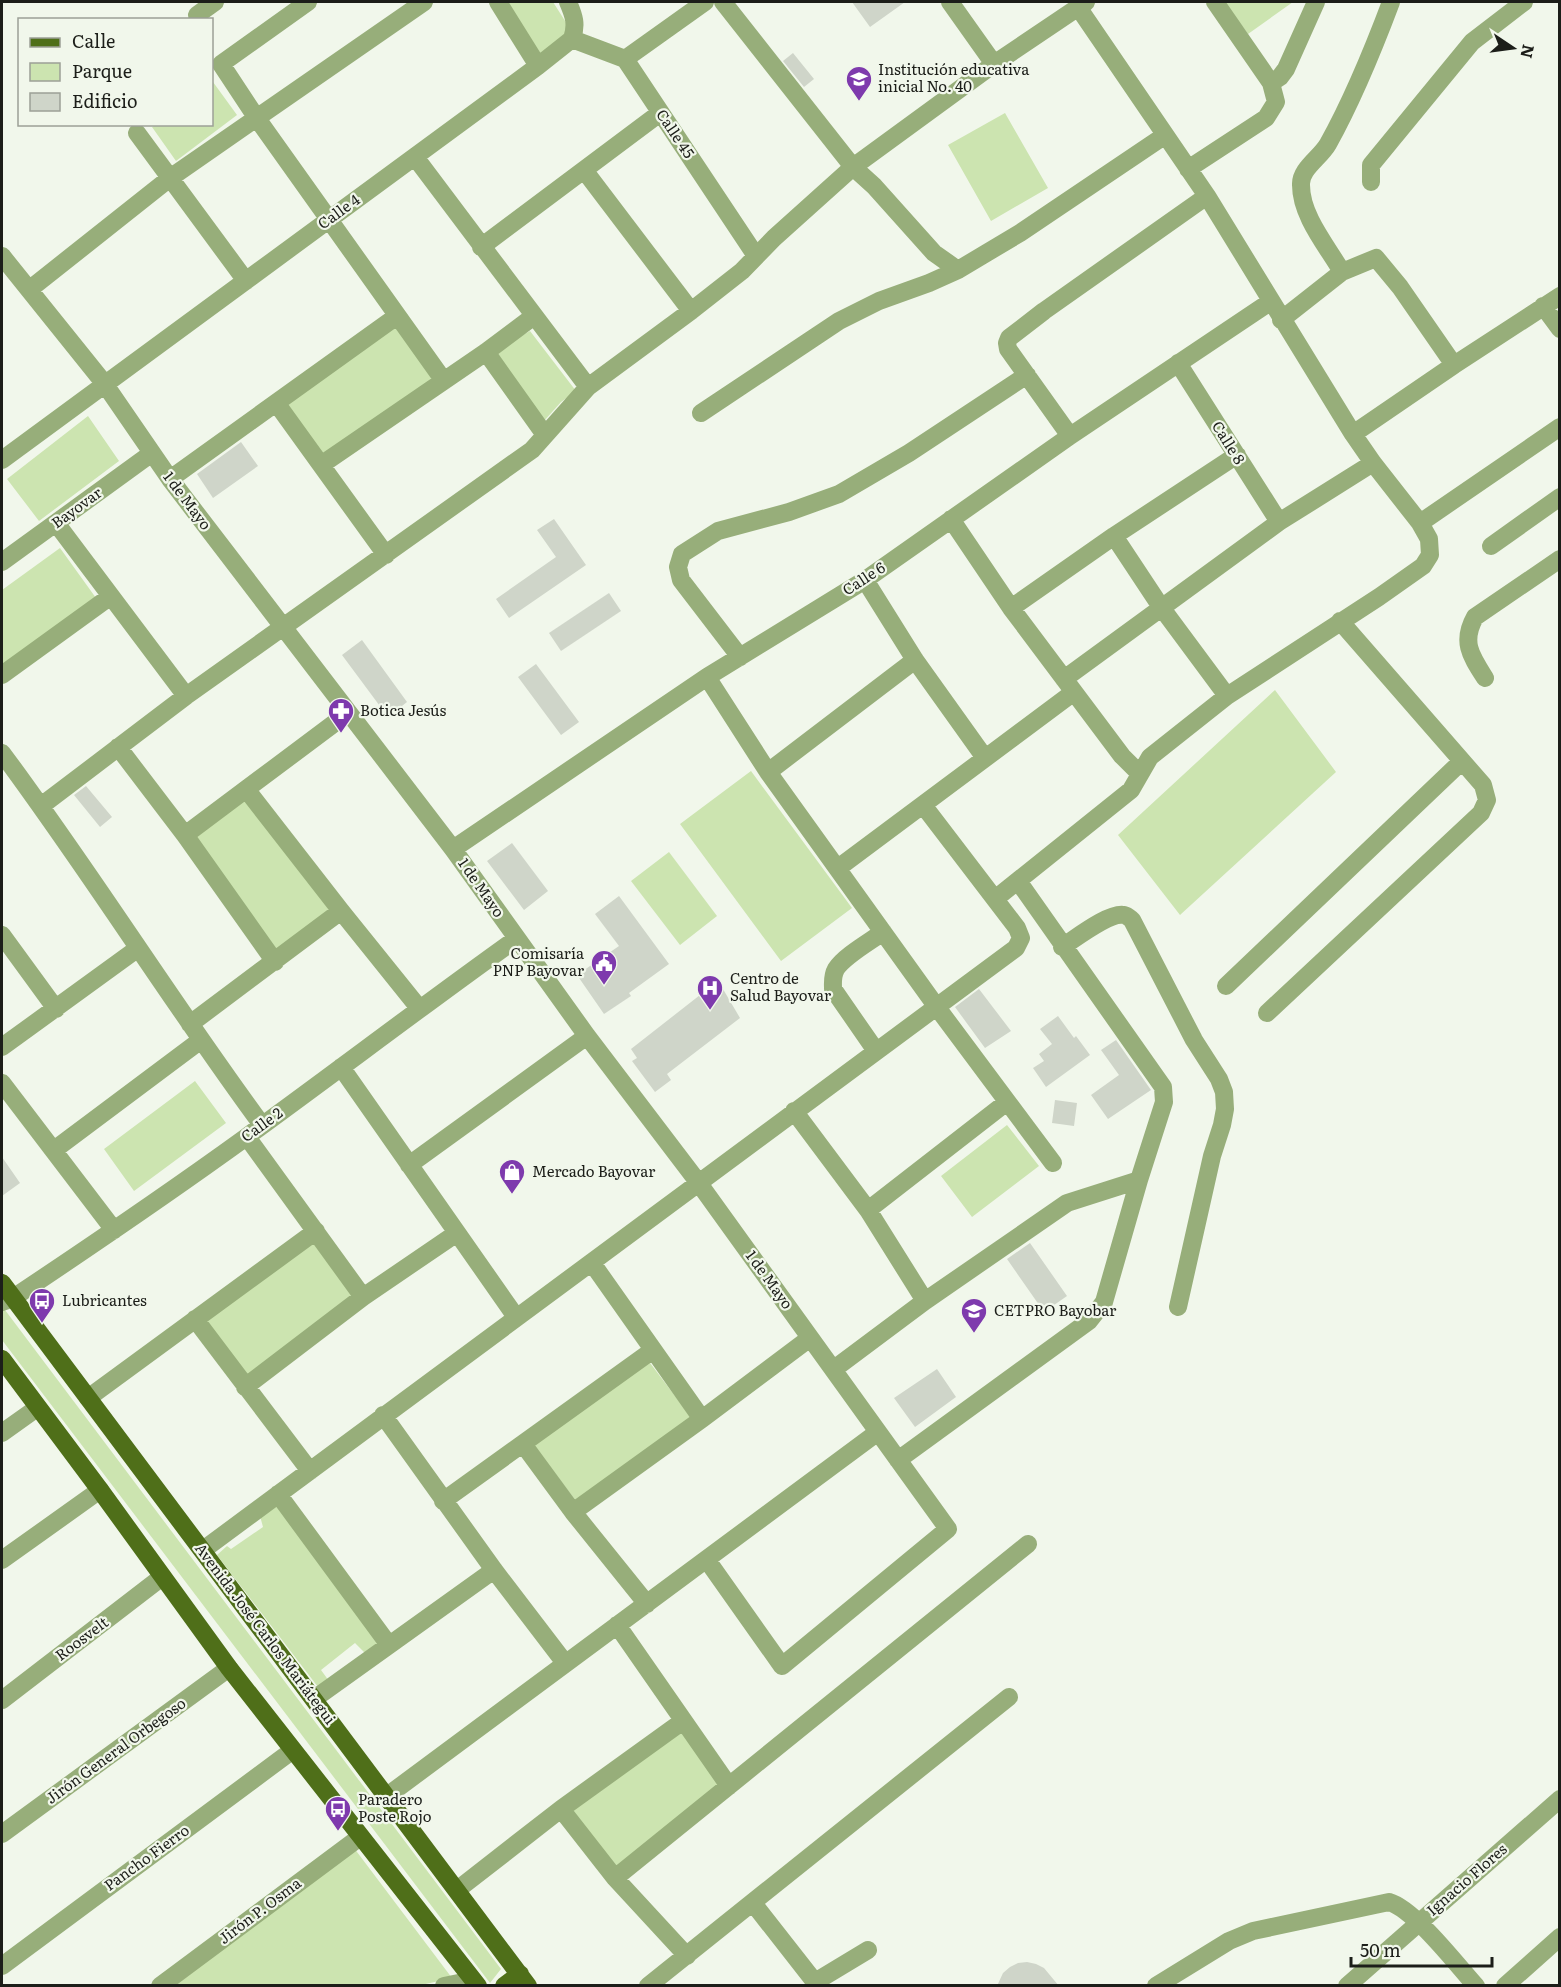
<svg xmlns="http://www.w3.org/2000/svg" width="1561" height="1987" font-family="Literata,serif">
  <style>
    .green { fill: #cce4b0 }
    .building { fill: #cfd5c9 }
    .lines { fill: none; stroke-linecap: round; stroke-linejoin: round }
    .street { stroke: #97ae7a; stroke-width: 18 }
    .primary { stroke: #4f6f19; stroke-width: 18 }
    .labels { text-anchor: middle; stroke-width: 4.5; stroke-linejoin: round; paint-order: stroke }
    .poi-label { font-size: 15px; fill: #1c1e19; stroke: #f1f7eb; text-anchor: start }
    .street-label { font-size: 15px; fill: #1c1e19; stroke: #f1f7eb }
  </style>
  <rect width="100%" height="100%" fill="#f1f7eb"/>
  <!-- green -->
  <path class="green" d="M502 2H553L567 24 564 39 538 58Z
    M1224 2H1293L1248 34Z
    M213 82 237 115 176 161 152 127 156 125 212 124Z
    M1005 113 1048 188 991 221 948 145Z
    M397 325 437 378 325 458 286 405Z
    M530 331 576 391 561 402 544 421 492 352Z
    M88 416 119 461 39 521 7 479Z
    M60 548 96 598 2 668V590Z
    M1275 690 1336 772 1180 915 1118 835Z
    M751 771 852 908 781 961 680 824Z
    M245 798 330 909 276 950 195 835Z
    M669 852 717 916 680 945 631 881Z
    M195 1081 226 1123 134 1191 104 1149Z
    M1007 1125 1039 1166 972 1217 941 1176Z
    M314 1240 355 1295 244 1382 199 1322Z
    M2 1306 501 1969 490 1983 2 1340Z
    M647 1359 694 1421 578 1504 533 1444Z
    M274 1502 378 1640V1645L366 1654 355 1643 321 1670 329 1681 318 1687 217 1555 227 1546 231 1549 263 1527 260 1516Z
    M679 1729 722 1787 615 1872 567 1813Z
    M354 1848 452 1978 417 1986H169Z"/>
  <!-- building -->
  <path class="building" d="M852 2H905L870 27Z
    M793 53 814 79 804 87 783 61Z
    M241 442 258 466 213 498 197 474Z
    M554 519 586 565 509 618 496 599 556 557 537 530Z
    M609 593 621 611 561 651 549 633Z
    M362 640 407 702 388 717 342 655Z
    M536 664 579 722 561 735 518 677Z
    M86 786 112 817 100 827 74 795Z
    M512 843 548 891 524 910 487 861Z
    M619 896 669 964 629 993 631 996 604 1014 577 975 619 946 595 914Z
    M720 984 740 1018 667 1074 671 1080 655 1092 632 1061 637 1058 631 1049 700 995Z
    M979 989 1011 1031 985 1048 955 1007Z
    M1058 1016 1074 1038 1076 1036 1090 1055 1046 1087 1033 1068 1044 1061 1039 1054 1052 1044 1040 1029Z
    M1116 1040 1151 1090 1108 1119 1091 1095 1119 1075 1101 1050Z
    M1055 1100 1077 1103 1074 1126 1052 1123Z
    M2 1157 20 1183 2 1196Z
    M1030 1243 1067 1296 1044 1312 1007 1259Z
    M937 1369 956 1397 915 1427 894 1398Z
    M1027 1962 1036 1964 1044 1968 1059 1986H997L1003 1973 1010 1967 1018 1963Z"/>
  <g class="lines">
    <!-- street -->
    <path class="street" d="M308 2 221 64 256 117 444 381
      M498 2 538 66
      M568 2C574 16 577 24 572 39
      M723 2 853 167 874 186 934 253 958 270
      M950 2 994 64
      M197 15 215 2
      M572 39 625 59 756 256
      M625 59 705 2
      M1271 83 1280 77 1286 69 1316 2
      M137 133 246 281
      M415 157 588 387
      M1188 169 1266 118 1276 102 1271 83 1215 2
      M584 170 691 311
      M1371 182V165L1472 42 1524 2
      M481 247 660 113
      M2 256 104 383 170 479 453 849 587 1036 698 1182 948 1529 782 1666 707 1560
      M1342 272C1327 246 1301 216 1301 185 1300 169 1320 158 1328 144 1353 99 1373 50 1391 2
      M30 289 170 178 424 2
      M1543 306 1560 329
      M1281 320 1342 272 1376 258 1400 287 1454 365
      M486 352 545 435
      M1178 363 1279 522
      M277 404 386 555
      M701 413 839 321 879 301 929 283 958 270 1020 233 1164 136
      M1353 434 1454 365 1560 296
      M1070 436 1008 349 1007 343 1009 338 1044 311 1207 196
      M2 460 538 66 572 39
      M321 465 486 352 534 316
      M170 479 397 316
      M951 519 1011 608 1122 756 1140 774
      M56 523 186 696
      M1420 523 1560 427
      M1114 536 1161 607 1227 696
      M1491 546 1560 497
      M2 562 152 453
      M865 580 915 660 985 758
      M1011 608 1114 536 1237 455
      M740 657 681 580 678 567 682 554 718 531 789 512 839 494 909 453 1027 375
      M2 675 111 596
      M707 677 768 772 936 1006 1053 1163
      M1485 678C1471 656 1461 642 1475 617L1560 559
      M1064 679 1279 522 1373 463
      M118 747 185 835 275 962
      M2 753C92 874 172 1003 262 1125
      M768 772 915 660
      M246 789 341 911 419 1008
      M41 806 186 696 532 450 588 387 691 311 742 271 774 238 853 167 994 64 1086 2
      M185 835 348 713
      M453 849 707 677 865 580 1070 436 1270 302
      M838 868 1074 692
      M995 899 1131 790 1150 757 1227 696 1379 597 1423 566 1430 555 1429 539 1420 523 1373 463 1353 434 1207 196 1078 7
      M2 935 56 1009
      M1062 947C1075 939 1109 912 1124 915 1126 915 1131 919 1132 920L1194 1040 1219 1079 1224 1092 1225 1109 1222 1125 1212 1156 1178 1307
      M1226 986 1461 762
      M1267 1013 1481 813 1487 800 1483 785 1340 621
      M190 1024 341 911
      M2 1047 137 949
      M876 1051 833 989C833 982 832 976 836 969 844 956 871 941 883 932
      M341 1067 516 1317
      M2 1083 114 1230
      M794 1111 868 1210 925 1301 834 1369
      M247 1137 363 1297
      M54 1150 201 1040
      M409 1165 587 1036
      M868 1210 1007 1102
      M592 1263 702 1419
      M925 1301 1067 1203 1139 1180
      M2 1302 13 1298C91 1246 169 1193 245 1138 336 1072 425 1004 516 939
      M195 1319 310 1471
      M245 1387 363 1297 457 1233
      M88 1398 316 1231
      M383 1415 494 1570 565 1663
      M2 1433 37 1408
      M523 1444 573 1512 647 1604
      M898 1460 1089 1321 1104 1302 1139 1180 1164 1102 1163 1087 1018 881
      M278 1494 389 1645
      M443 1501 653 1350
      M573 1512 702 1419 810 1338
      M203 1550 1016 948 1021 938 1017 928 923 805
      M2 1560 100 1490
      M617 1625 729 1786
      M314 1699 494 1570
      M2 1700 162 1577
      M387 1796 878 1432
      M561 1809 615 1878 687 1956
      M2 1834 229 1668
      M615 1878 1028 1544
      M457 1890 561 1809 683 1721
      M753 1903 818 1986
      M2 1966 293 1750
      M815 1982 868 1950
      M160 1986 360 1837
      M444 1986 473 1980
      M648 1986 1009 1697
      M1156 1986 1229 1941 1253 1931 1389 1902C1414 1909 1457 1965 1476 1986
      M1347 1986 1560 1799
      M1505 1986 1560 1937"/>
    <!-- primary -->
    <path class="primary" d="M2 1283 528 1986
      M2 1359 100 1490 229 1668 478 1986
      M504 1986 520 1974"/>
  </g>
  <!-- icons -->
  <defs>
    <g id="school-pin" transform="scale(1.35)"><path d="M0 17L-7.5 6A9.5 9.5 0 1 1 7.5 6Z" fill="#7e3aad" stroke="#f1f7eb"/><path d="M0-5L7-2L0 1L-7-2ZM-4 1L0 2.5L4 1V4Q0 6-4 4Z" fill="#fff"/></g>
    <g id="pharmacy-pin" transform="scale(1.35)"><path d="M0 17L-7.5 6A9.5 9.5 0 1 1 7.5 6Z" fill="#7e3aad" stroke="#f1f7eb"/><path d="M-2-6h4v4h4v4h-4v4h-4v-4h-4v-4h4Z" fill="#fff"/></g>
    <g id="civic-pin" transform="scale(1.35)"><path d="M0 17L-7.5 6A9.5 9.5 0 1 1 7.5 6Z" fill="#7e3aad" stroke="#f1f7eb"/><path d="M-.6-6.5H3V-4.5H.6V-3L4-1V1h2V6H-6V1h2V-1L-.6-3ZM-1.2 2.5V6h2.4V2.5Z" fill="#fff"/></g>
    <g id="hospital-pin" transform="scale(1.35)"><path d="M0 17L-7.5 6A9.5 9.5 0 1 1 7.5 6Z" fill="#7e3aad" stroke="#f1f7eb"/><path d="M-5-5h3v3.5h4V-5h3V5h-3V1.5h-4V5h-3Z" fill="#fff"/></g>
    <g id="shop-pin" transform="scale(1.35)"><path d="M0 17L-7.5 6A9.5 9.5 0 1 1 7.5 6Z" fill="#7e3aad" stroke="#f1f7eb"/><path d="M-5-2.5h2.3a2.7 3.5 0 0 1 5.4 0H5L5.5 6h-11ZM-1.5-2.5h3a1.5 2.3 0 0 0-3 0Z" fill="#fff"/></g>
    <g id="bus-pin" transform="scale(1.35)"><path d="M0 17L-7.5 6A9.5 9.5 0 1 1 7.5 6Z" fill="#7e3aad" stroke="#f1f7eb"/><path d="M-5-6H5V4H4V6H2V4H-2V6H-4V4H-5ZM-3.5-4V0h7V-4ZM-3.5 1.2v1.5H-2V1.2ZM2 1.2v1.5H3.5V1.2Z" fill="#fff"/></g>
    <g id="university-pin" transform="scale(1.35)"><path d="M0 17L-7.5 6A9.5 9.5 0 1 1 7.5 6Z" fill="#7e3aad" stroke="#f1f7eb"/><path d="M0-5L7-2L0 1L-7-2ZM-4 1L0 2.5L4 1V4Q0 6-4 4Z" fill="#fff"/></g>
  </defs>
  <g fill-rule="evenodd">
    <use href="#school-pin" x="859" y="79"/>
    <use href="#pharmacy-pin" x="341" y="711"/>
    <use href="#civic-pin" x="604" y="963"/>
    <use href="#hospital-pin" x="710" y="988"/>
    <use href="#shop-pin" x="512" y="1172"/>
    <use href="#bus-pin" x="42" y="1301"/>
    <use href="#university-pin" x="974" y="1311"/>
    <use href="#bus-pin" x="338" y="1809"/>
  </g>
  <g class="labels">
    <!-- poi labels -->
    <g class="poi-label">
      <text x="878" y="75">Institución educativa<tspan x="878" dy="17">inicial No. 40</tspan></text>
      <text x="360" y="716">Botica Jesús</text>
      <text x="584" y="959" text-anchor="end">Comisaría<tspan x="584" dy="17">PNP Bayovar</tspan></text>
      <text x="730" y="984">Centro de<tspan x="730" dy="17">Salud Bayovar</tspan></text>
      <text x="532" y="1177">Mercado Bayovar</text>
      <text x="62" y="1306">Lubricantes</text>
      <text x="994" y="1316">CETPRO Bayobar</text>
      <text x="358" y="1805">Paradero<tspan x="358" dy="17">Poste Rojo</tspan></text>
    </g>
    <!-- street labels -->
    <g class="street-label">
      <text transform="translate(675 134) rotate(56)" y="5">Calle 45</text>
      <text transform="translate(339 212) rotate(-36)" y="5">Calle 4</text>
      <text transform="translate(1228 443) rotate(58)" y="5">Calle 8</text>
      <text transform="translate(187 501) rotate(53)" y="5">1 de Mayo</text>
      <text transform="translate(77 508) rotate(-36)" y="5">Bayovar</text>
      <text transform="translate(864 579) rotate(-33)" y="5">Calle 6</text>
      <text transform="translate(481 888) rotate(55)" y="5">1 de Mayo</text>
      <text transform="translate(262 1125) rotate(-36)" y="5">Calle 2</text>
      <text transform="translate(769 1280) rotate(54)" y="5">1 de Mayo</text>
      <text transform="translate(265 1634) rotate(53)" y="5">Avenida José Carlos Mariátegui</text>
      <text transform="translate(82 1639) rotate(-37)" y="5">Roosvelt</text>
      <text transform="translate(116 1751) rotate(-36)" y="5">Jirón General Orbegoso</text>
      <text transform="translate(147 1858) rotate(-36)" y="5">Pancho Fierro</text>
      <text transform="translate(1467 1880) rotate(-41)" y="5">Ignacio Flores</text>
      <text transform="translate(260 1911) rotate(-37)" y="5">Jirón P. Osma</text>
    </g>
  </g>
  <!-- border -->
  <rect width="1561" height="1987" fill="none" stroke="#1c1e19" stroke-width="6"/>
  <!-- legend -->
  <rect x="18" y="18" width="195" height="108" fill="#f1f7eb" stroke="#9ca097" stroke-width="1.5"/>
  <rect x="30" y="38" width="30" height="9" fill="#4f6f19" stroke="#9ca097" stroke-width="1.5"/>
  <text x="72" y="48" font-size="18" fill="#1c1e19">Calle</text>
  <rect x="30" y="63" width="30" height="18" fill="#cce4b0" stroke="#9ca097" stroke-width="1.5"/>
  <text x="72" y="78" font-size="18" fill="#1c1e19">Parque</text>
  <rect x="30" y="93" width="30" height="18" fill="#cfd5c9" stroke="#9ca097" stroke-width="1.5"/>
  <text x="72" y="108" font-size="18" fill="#1c1e19">Edificio</text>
  <!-- north arrow -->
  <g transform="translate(1513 48) rotate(103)" stroke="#f1f7eb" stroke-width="4.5" paint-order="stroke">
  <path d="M0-4.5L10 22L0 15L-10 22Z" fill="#1c1e19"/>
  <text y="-9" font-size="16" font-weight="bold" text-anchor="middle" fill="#1c1e19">N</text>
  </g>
  <!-- scale -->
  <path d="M1351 1957v9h141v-9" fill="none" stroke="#1c1e19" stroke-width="3"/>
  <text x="1360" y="1957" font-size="18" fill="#1c1e19" stroke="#f1f7eb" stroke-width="4.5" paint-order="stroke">50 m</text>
</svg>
